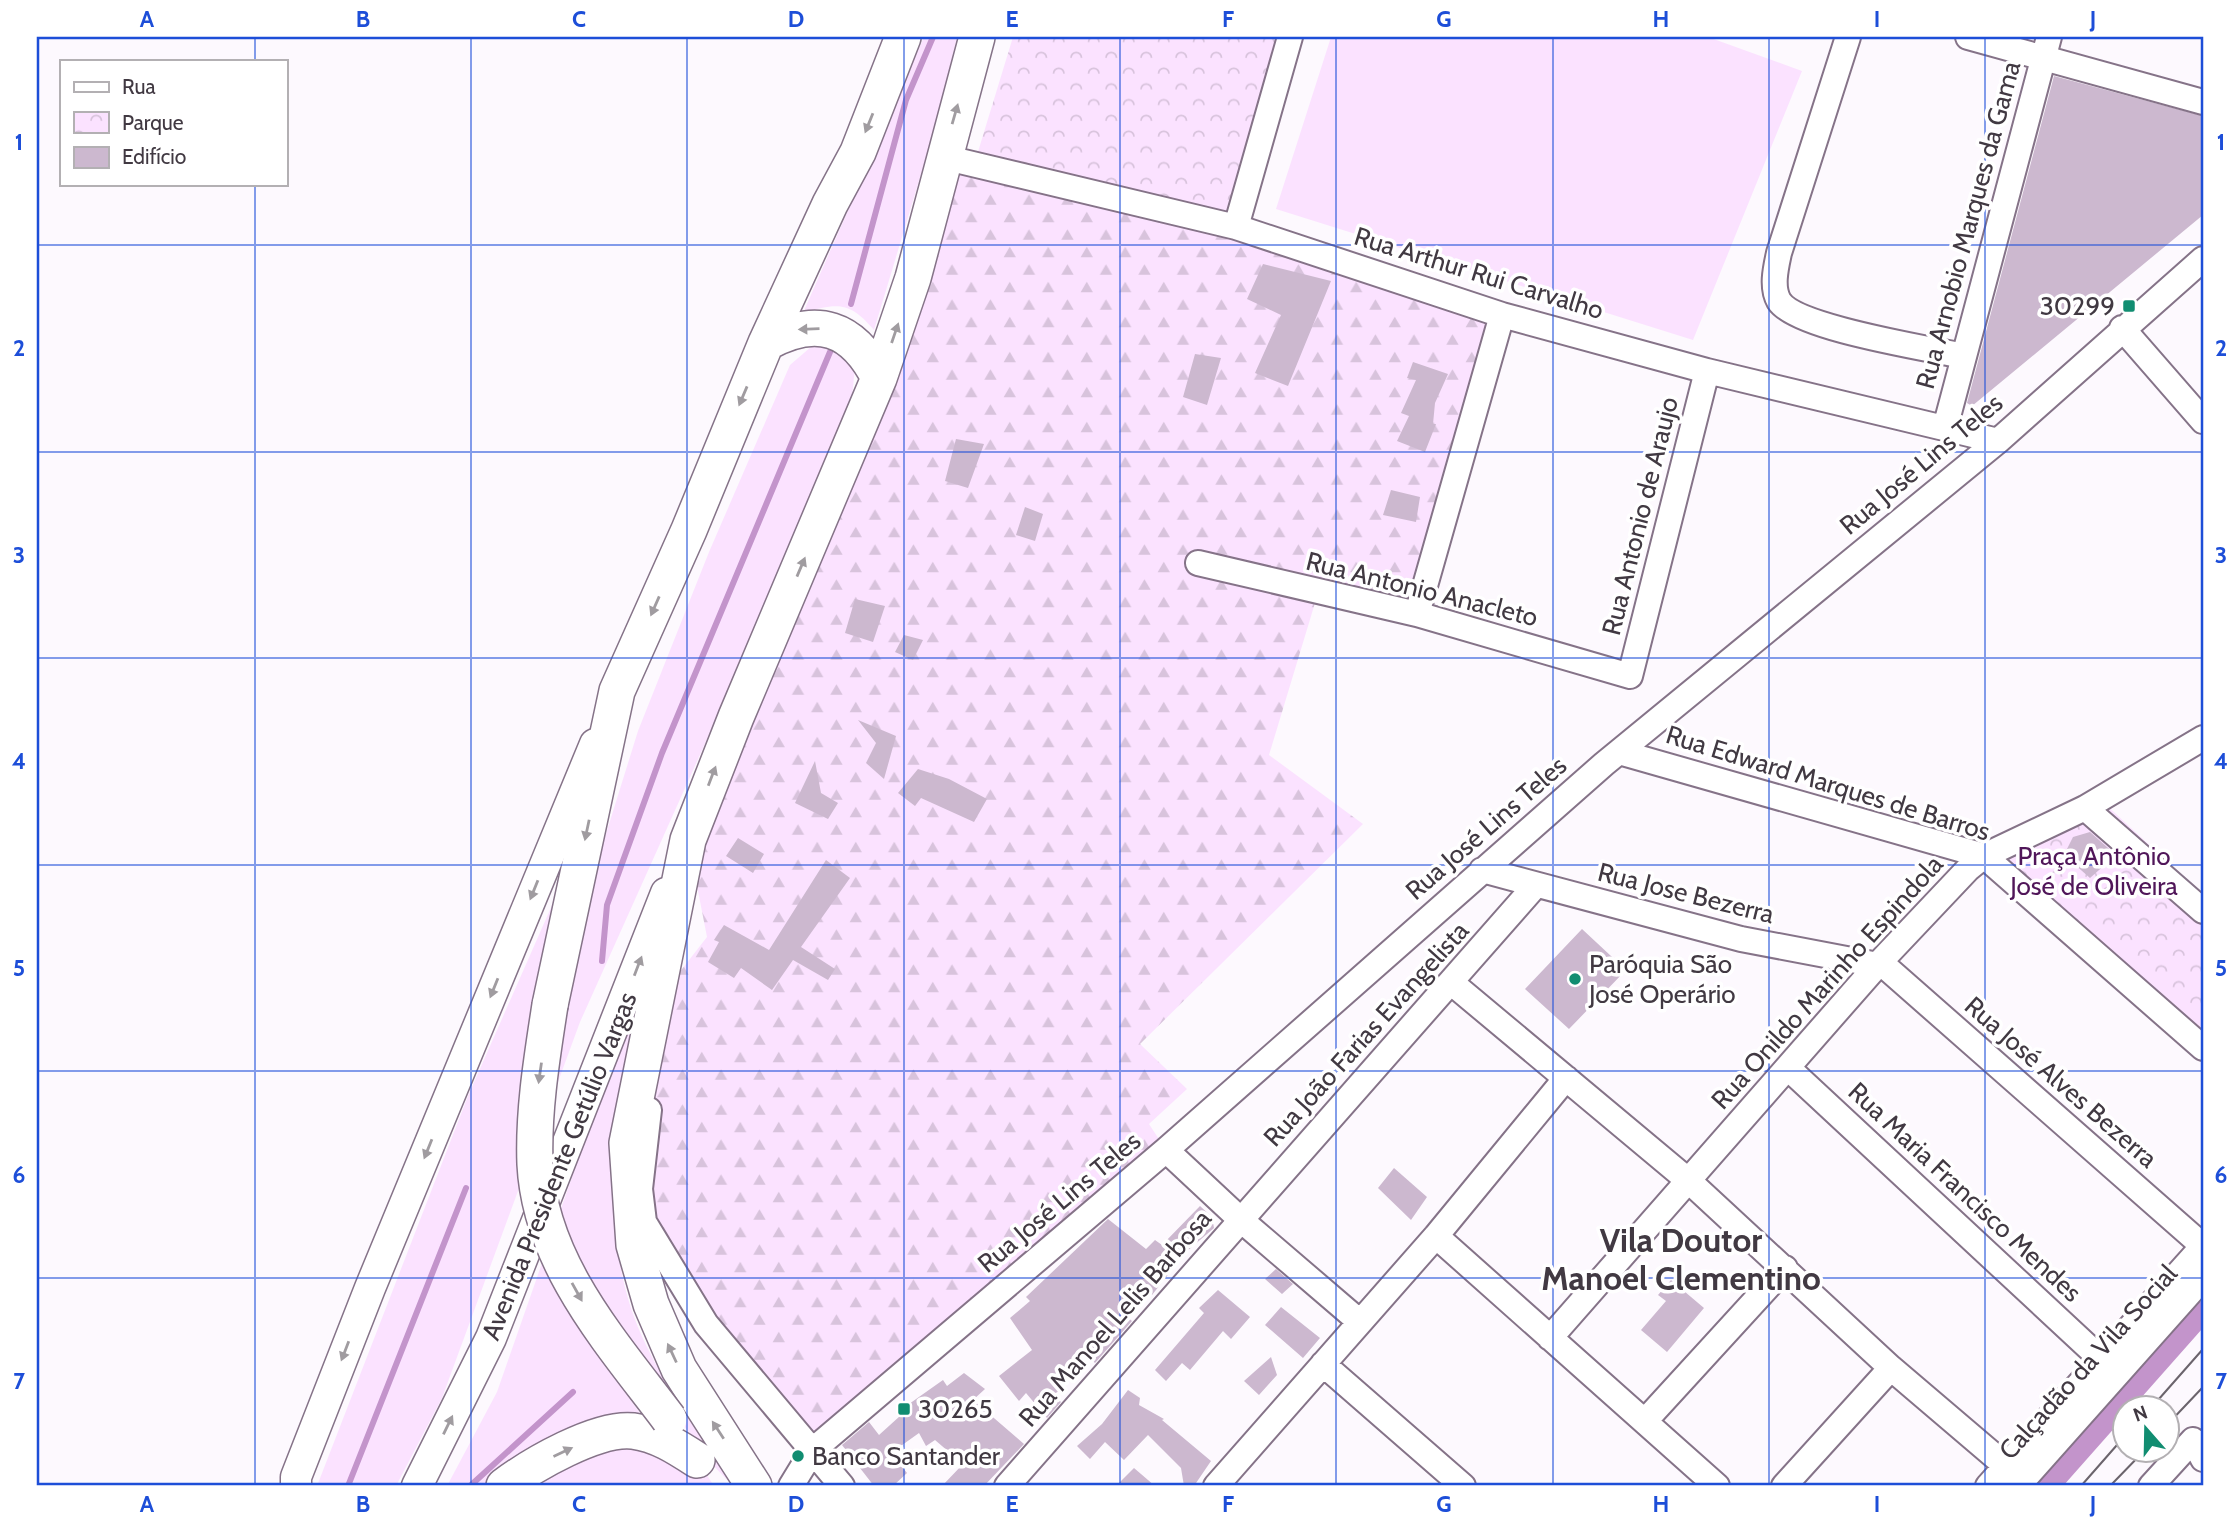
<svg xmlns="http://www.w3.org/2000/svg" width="2240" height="1523" font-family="Cabin,sans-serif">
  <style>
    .green { fill: #fbe2ff }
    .forest { fill: url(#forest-firs) }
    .park { fill: url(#park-crowns) }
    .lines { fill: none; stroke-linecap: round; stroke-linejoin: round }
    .stream { stroke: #c394cb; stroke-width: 6 }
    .canal { stroke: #c394cb; stroke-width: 21 }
    .building { fill: #ccb8cf }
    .minor-casing { stroke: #857388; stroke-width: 28 }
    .major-casing { stroke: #857388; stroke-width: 33 }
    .highway-casing { stroke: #857388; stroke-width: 38 }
    .minor { stroke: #fff; stroke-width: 24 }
    .major { stroke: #fff; stroke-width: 30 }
    .highway { stroke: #fff; stroke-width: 35 }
    .tram { stroke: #6b646c; stroke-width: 2 }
    .highway-bridge-casing { stroke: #857388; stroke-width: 38; stroke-linecap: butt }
    .highway-bridge { stroke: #fff; stroke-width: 35 }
    .oneway { fill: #a09ca0 }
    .grid { fill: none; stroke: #1d4ed8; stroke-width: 2; stroke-opacity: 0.55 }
    .poi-dot { fill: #118d71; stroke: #fff; stroke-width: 2.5 }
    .labels { text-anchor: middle; stroke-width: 7; stroke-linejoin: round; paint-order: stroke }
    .street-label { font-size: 26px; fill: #413942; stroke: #fff }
    .poi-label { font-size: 26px; fill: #413942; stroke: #fff; text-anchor: start }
    .park-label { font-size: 26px; fill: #501659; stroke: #fff }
    .district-label { font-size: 33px; font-weight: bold; fill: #413942; stroke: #fff }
    .neatline { fill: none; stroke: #1d4ed8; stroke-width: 2.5 }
    .grid-label { font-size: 23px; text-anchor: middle; font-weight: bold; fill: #1d4ed8 }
  </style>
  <defs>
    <pattern id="forest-firs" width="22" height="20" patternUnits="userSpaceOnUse" patternTransform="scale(1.75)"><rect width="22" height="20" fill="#fbe2ff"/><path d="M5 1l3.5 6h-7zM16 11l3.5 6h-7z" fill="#d8c3dc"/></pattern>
    <pattern id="park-crowns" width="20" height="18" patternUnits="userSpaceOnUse" patternTransform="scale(1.75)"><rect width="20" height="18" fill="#fbe2ff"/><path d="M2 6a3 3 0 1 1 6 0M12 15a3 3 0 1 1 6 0" fill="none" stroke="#d8c3dc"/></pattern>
  </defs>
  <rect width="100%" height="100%" fill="#fdf9fe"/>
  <!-- green -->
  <path class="green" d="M924 37H957L934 131 874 330C849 301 838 303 803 313Z
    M1331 37H1708L1802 71 1693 340 1276 209Z
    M819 340 855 366 852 398 826 474 580 1022 442 1398 396 1486H317L468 1096 560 887 531 1042 567 1016 576 956 596 866 638 731 709 552 790 365Z
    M638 988C621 1106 591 1233 646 1345 670 1395 703 1440 733 1486L709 1461 601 1309 577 1326 650 1427 490 1486H447L497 1392Z
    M681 1435 714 1486H512L574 1453Z"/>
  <!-- forest -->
  <path class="forest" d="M943 157 1236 227 1502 316 1416 610 1318 593 1269 755 1363 824 1140 1044 1187 1089 1149 1124 1166 1150 813 1450 710 1319 634 1245 654 1005 707 937 688 840Z"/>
  <!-- park -->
  <path class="park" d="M1013 37H1279L1230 215 977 155Z
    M2101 800 2203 895V1042L1990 854Z"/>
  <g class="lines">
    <!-- stream -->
    <path class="stream" d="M851 304 906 100 933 37
      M602 961 607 905 662 753 830 352
      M348 1486 466 1188
      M470 1486 573 1392"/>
    <!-- canal -->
    <path class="canal" d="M2049 1486 2203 1312"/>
  </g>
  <!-- building -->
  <path class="building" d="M2054 76 2203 116V215L1972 406 1967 403Z
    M1263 264 1331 281 1288 386 1255 373 1281 315 1247 299Z
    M1195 354 1221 358 1207 405 1183 397Z
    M1413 362 1448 374 1435 403 1433 424H1436L1425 452 1397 441 1409 416 1401 413 1416 380 1407 378Z
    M956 439 984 444 968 488 945 481Z
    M1391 490 1420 497 1416 522 1383 515Z
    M1025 507 1043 514 1035 541 1016 535Z
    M855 599 885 606 873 642 845 633Z
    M904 635 923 640 913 660 895 652Z
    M858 720 896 736 884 779 866 763 876 743Z
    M815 761 821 793 838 803 828 819 795 803Z
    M918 769 949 779 987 799 974 822 921 798 915 806 898 793Z
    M2090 832 2116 855 2090 878 2064 855 2073 837Z
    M738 838 764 854 753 873 726 856Z
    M826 860 850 878 801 947 835 969 828 980 793 960 772 990 741 968 734 978 708 962 719 942 714 940 724 925 769 950Z
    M1582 929 1626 970 1569 1029 1525 989Z
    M1394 1168 1427 1197 1411 1220 1378 1188Z
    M1200 1206 1212 1217 1214 1228 1186 1252 1152 1295 1143 1287 1120 1311 1132 1321 1095 1363 1092 1360 1054 1395 1061 1402 1047 1418 1026 1393 1019 1401 999 1376 1032 1350 1010 1318 1030 1301 1026 1297 1108 1219 1146 1249 1155 1240 1162 1245Z
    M1276 1269 1293 1284 1282 1294 1265 1279Z
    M1671 1280 1704 1308 1667 1352 1641 1330 1666 1301 1658 1295Z
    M1218 1290 1250 1317 1231 1339 1223 1331 1190 1370 1182 1363 1166 1381 1155 1370 1204 1313 1199 1308Z
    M1281 1307 1320 1338 1303 1358 1265 1325Z
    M1271 1357 1277 1375 1259 1395 1244 1381Z
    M964 1373 985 1389 973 1400 1024 1444 984 1486H942L963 1464 935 1440 926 1446 919 1433 891 1453 907 1473 893 1486H874L842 1445 869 1422 879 1435 911 1406 909 1404 943 1380 947 1386Z
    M1128 1390 1140 1398 1139 1405 1164 1419 1162 1420 1211 1461 1194 1486H1184L1181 1468 1148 1435 1124 1460 1105 1442 1090 1459 1077 1446 1102 1424Z
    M1134 1468 1155 1486H1116Z"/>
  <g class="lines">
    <!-- minor casing -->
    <g class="minor-casing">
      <path id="minor" d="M1848 37 1779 253C1776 267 1771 287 1779 301 1796 328 1927 348 1963 356
        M1968 37 2203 102
        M943 157 1236 227 1502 315 1707 371 1998 441
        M1236 227 1290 37
        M2122 328 2203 421
        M1945 428 2049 37
        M1198 563 1417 614 1630 676 1707 371
        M1417 614 1502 315
        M1619 752 1984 856 2203 1048
        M2085 808 2203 911
        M1482 870 1741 939 1878 965
        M1880 962 2203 1246
        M1453 984 1690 1182 1891 1368 2006 1466
        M1788 1068 2101 1359
        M649 1110 640 1189 644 1222 706 1324 842 1486
        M1166 1150 1241 1220 1360 1322
        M1436 1236 1717 1486
        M1550 1338 1880 962 1968 869 1984 856 2085 808 2203 738
        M1323 1364 1463 1486
        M1645 1421 1785 1268
        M791 1486 813 1450 1166 1150 1604 764 1998 441 2203 259
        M1007 1486 1535 886
        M1216 1486 1436 1236 1566 1078
        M1784 1486 1891 1368
        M1988 1486 2203 1246
        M2018 1486 2203 1278
        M2151 1486 2193 1440 2203 1459"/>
    </g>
    <!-- major casing -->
    <g class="major-casing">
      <path id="major" d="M296 1486V1477L370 1288 595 744
        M417 1486 491 1338 666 893"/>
    </g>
    <!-- highway casing -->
    <g class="highway-casing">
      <path id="highway" d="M766 343C817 315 853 327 879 378
        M550 1005 617 691 689 530 766 343 830 204 858 152 903 37
        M504 1486C532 1465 597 1427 633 1431 657 1434 677 1447 697 1460
        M754 1486 679 1369 651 1304 634 1245 627 1143 688 840 736 717 879 378 913 278 977 37"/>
    </g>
    <!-- minor -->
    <use href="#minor" class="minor"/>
    <!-- major -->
    <use href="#major" class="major"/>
    <!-- highway -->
    <use href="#highway" class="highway"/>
    <!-- tram -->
    <path class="tram" d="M2151 1408 2203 1349
      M2166 1426 2203 1387
      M2081 1486 2124 1437
      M2110 1486 2145 1450"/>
    <!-- highway-bridge casing -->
    <g class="highway-bridge-casing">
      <path id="highway-bridge" d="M550 1005C542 1057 533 1111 535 1164 540 1264 612 1343 669 1419"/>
    </g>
    <!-- highway-bridge -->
    <use href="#highway-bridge" class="highway-bridge"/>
  </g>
  <!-- one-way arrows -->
  <defs><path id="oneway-solid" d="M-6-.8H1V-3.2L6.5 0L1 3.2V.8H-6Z" transform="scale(1.75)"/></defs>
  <g class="oneway">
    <use href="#oneway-solid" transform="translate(955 114) rotate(-74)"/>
    <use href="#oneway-solid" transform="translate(869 123) rotate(112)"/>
    <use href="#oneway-solid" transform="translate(809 329) rotate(178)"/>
    <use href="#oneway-solid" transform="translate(895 333) rotate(-71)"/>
    <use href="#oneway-solid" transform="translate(743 396) rotate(113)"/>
    <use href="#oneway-solid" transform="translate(801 567) rotate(-67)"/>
    <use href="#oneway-solid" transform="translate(655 606) rotate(114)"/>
    <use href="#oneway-solid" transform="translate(712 776) rotate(-69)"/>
    <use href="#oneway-solid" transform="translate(587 830) rotate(102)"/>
    <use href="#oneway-solid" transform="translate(534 890) rotate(112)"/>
    <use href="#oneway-solid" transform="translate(638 966) rotate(-69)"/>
    <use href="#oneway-solid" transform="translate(494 988) rotate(112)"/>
    <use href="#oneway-solid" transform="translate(540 1073) rotate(98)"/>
    <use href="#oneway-solid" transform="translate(428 1149) rotate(112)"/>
    <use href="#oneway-solid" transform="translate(577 1292) rotate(61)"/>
    <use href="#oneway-solid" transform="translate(345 1351) rotate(111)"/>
    <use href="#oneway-solid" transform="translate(672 1353) rotate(-115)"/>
    <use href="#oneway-solid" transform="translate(448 1425) rotate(-64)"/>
    <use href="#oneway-solid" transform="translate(718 1430) rotate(-123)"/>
    <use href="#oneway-solid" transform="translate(563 1452) rotate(-25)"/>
  </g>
  <!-- grid -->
  <path class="grid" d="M255 37V61M471 37V1486M687 37V1486M904 37V1486M1120 37V1486M1336 37V1486M1553 37V1486M1769 37V1486M1985 37V1486M255 184V1486M37 245H2203M37 452H2203M37 658H2203M37 865H2203M37 1071H2203M37 1278H2203"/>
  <!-- markers -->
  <g class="poi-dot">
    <rect x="2122" y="299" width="14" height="14" rx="3.5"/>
    <circle cx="1575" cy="979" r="7"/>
    <rect x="897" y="1402" width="14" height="14" rx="3.5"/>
    <circle cx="798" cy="1456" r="7"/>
  </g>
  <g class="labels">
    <!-- street labels -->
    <g class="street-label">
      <text transform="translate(1968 225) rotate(-75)" y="9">Rua Arnobio Marques da Gama</text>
      <text transform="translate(1479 273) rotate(17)" y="9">Rua Arthur Rui Carvalho</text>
      <text transform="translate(1921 464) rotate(-40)" y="9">Rua José Lins Teles</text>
      <text transform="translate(1640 516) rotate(-76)" y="9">Rua Antonio de Araujo</text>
      <text transform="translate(1422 589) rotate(14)" y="9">Rua Antonio Anacleto</text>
      <text transform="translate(1828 783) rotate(17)" y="9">Rua Edward Marques de Barros</text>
      <text transform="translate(1486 828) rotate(-41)" y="9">Rua José Lins Teles</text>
      <text transform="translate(1686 893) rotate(14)" y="9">Rua Jose Bezerra</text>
      <text transform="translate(1827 982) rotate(-48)" y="9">Rua Onildo Marinho Espindola</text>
      <text transform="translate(1366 1034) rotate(-48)" y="9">Rua João Farias Evangelista</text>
      <text transform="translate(2061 1082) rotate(41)" y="9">Rua José Alves Bezerra</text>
      <text transform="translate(559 1166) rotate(-68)" y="9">Avenida Presidente Getúlio Vargas</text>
      <text transform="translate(1965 1192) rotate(43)" y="9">Rua Maria Francisco Mendes</text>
      <text transform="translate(1059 1202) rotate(-40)" y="9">Rua José Lins Teles</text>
      <text transform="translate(1115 1318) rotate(-49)" y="9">Rua Manoel Lelis Barbosa</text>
      <text transform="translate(2088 1362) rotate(-48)" y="9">Calçadão da Vila Social</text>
    </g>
    <!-- poi labels -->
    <g class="poi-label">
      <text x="2115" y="315" text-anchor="end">30299</text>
      <text x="1589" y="973">Paróquia São<tspan x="1589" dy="30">José Operário</tspan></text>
      <text x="918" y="1418">30265</text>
      <text x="812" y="1465">Banco Santander</text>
    </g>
    <!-- park labels -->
    <g class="park-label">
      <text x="2094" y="865">Praça Antônio<tspan x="2094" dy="30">José de Oliveira</tspan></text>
    </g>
    <!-- district labels -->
    <g class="district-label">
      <text x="1681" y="1252">Vila Doutor<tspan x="1681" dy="38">Manoel Clementino</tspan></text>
    </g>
  </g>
  <!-- border -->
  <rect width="2240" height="1523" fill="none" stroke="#ffffff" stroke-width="77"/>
  <!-- legend -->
  <rect x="60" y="60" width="228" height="126" fill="#ffffff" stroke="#b3b0b3" stroke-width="2"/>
  <rect x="74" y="82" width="35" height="10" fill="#ffffff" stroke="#b3b0b3" stroke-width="2"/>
  <text x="122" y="94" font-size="21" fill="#413942">Rua</text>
  <rect x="74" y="112" width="35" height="21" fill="url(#park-crowns)" stroke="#b3b0b3" stroke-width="2"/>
  <text x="122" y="130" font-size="21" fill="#413942">Parque</text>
  <rect x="74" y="147" width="35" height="21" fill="#ccb8cf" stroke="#b3b0b3" stroke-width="2"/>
  <text x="122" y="164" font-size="21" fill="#413942">Edifício</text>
  <!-- north arrow -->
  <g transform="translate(2146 1429) rotate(340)"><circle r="33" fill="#ffffff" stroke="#b3b0b3" stroke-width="2"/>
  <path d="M0-5L12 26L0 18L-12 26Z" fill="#118d71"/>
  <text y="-10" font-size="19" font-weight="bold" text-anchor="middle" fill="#413942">N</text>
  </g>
  <rect x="38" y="38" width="2164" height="1446" class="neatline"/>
  <g class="grid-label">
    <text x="147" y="27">A</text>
    <text x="363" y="27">B</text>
    <text x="579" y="27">C</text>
    <text x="796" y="27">D</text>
    <text x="1012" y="27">E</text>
    <text x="1228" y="27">F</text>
    <text x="1444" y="27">G</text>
    <text x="1661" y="27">H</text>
    <text x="1877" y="27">I</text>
    <text x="2093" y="27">J</text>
    <text x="19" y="150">1</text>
    <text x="2221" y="150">1</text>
    <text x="19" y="356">2</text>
    <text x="2221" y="356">2</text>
    <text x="19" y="563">3</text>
    <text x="2221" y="563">3</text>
    <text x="19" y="769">4</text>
    <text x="2221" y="769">4</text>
    <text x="19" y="976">5</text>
    <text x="2221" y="976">5</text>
    <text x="19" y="1183">6</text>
    <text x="2221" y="1183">6</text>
    <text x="19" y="1389">7</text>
    <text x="2221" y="1389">7</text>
    <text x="147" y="1512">A</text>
    <text x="363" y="1512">B</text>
    <text x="579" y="1512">C</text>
    <text x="796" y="1512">D</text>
    <text x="1012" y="1512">E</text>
    <text x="1228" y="1512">F</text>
    <text x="1444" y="1512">G</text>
    <text x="1661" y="1512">H</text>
    <text x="1877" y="1512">I</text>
    <text x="2093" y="1512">J</text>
  </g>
</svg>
